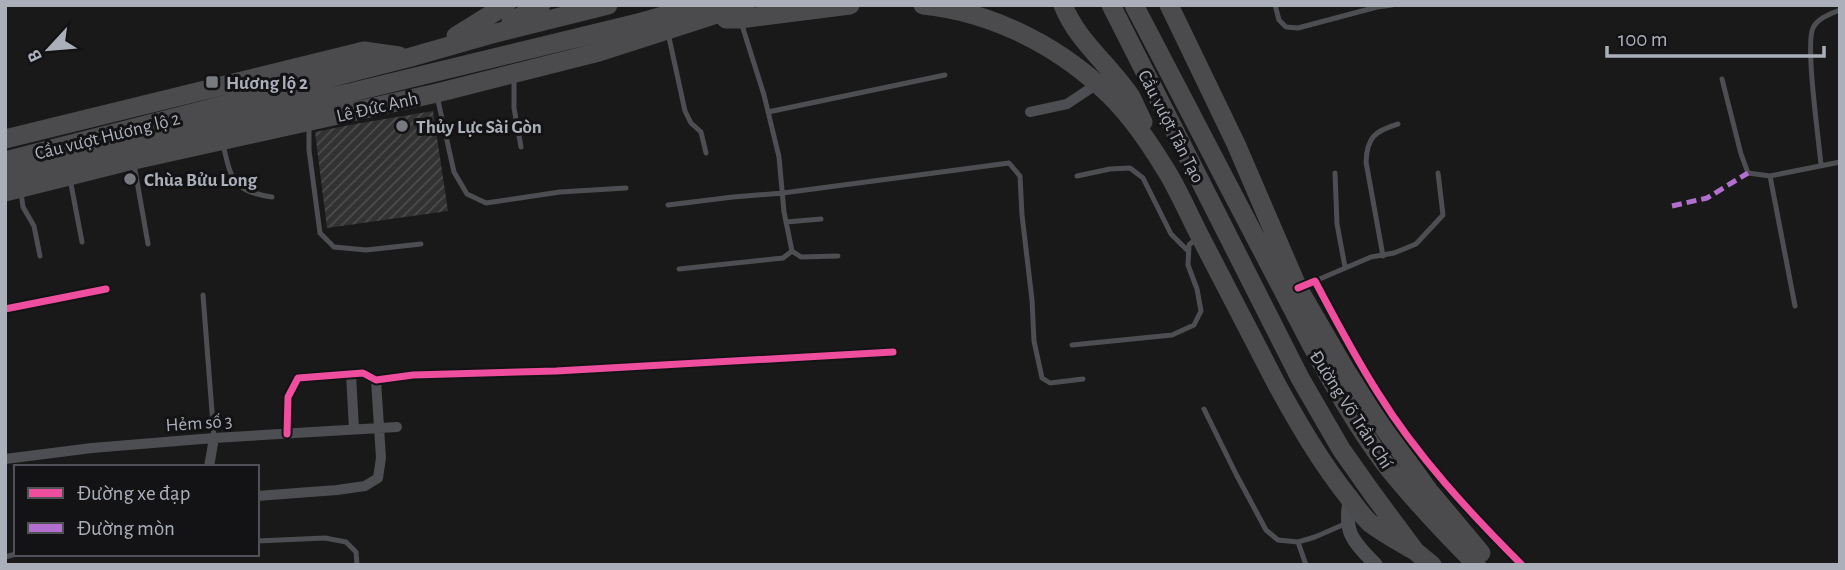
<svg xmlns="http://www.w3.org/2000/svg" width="1845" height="570" font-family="'Alegreya Sans',sans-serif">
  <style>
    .building { fill: url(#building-hatch) }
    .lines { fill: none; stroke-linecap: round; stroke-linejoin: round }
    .service { stroke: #4d4e52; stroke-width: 5 }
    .minor { stroke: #4d4e52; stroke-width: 10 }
    .tertiary { stroke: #4d4e52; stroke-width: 14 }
    .trunk { stroke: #4b4b4e; stroke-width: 19 }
    .quiet { stroke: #b36fd0; stroke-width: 5; stroke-dasharray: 10 5; stroke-linecap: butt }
    .cycleway-casing { stroke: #131315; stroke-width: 11 }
    .cycleway { stroke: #ef4d9e; stroke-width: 7 }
    .poi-dot { fill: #787a81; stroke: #131315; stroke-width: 2.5 }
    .labels { text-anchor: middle; stroke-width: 6; stroke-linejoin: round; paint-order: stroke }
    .poi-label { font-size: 19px; font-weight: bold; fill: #abafb9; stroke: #131315; text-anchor: start }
    .street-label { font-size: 19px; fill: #abafb9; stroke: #131315 }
  </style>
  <defs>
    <pattern id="building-hatch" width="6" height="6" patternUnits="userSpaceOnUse" patternTransform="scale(1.75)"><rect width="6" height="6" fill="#323233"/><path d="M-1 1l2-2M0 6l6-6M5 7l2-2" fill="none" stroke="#4d4d4e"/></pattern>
  </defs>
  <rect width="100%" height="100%" fill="#191919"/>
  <!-- building -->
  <path class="building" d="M433 111 448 211 327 228 315 132 355 124Z"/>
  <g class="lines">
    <!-- service -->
    <path class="service" d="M1275 5 1279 20 1286 27 1298 28 1377 7 1392 5
      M668 33 685 111 691 123 701 132 706 153
      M514 77V108L521 147
      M1722 79 1741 154 1748 173 1770 176 1840 162
      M437 96 454 172 467 194 486 203 560 192 626 188
      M768 112 945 75
      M309 125V150L320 233 334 247 366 250 421 244
      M223 144C231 180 233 191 272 197
      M134 164 148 244
      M1821 165C1819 141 1805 44 1813 28 1818 18 1830 14 1840 10
      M1335 173 1337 224 1345 267
      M1077 176 1110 169 1130 168 1143 178 1171 234 1188 251
      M1770 176 1795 306
      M70 179 82 242
      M21 192 23 207 34 226 40 256
      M668 205 733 197 783 193 1009 163 1020 176 1022 215 1032 300 1034 341 1042 378 1050 383 1083 379
      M786 222 821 219
      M792 251 801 257 838 256
      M1383 256 1366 162C1367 137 1375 131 1398 124
      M679 269 783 258 792 251 784 212 779 157 764 95 741 22
      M1315 281 1371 257 1394 253 1416 244 1443 215 1438 173
      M203 295 214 438
      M1072 345 1172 335 1194 325 1201 311 1197 289 1188 265 1189 245 1196 239
      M1204 409 1236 474 1266 530 1278 540 1298 542 1315 537 1347 523
      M257 541 325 538 346 542 356 552 357 565
      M1298 542 1306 565
      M5 557 16 554"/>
    <!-- minor -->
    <path class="minor" d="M1030 112 1067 104 1097 84
      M1298 288 1315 281C1335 319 1355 357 1378 393 1417 456 1470 513 1522 565
      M5 309 106 289
      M351 374 354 429
      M287 434 288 397 298 378 363 373 376 380 413 375 556 371 893 352
      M5 459 92 448 214 438 397 427
      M209 467 214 438
      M257 496 337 490 365 486 378 478 381 458 376 380"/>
    <!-- tertiary -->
    <path class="tertiary" d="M1350 499C1343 533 1353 541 1376 565"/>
    <!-- trunk -->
    <path class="trunk" d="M923 5C990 12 1053 43 1102 88 1127 110 1147 139 1164 167 1179 190 1190 218 1203 242 1227 289 1252 336 1276 383 1298 423 1321 463 1350 499 1356 507 1363 517 1370 523 1384 534 1400 542 1415 551
      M1063 5C1077 41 1110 65 1131 97 1135 105 1139 114 1143 122
      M1111 5 1300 378 1341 449 1372 493 1415 551 1432 565
      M1134 5 1312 346C1335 387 1358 428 1386 465 1414 500 1445 533 1477 565
      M1169 5 1236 144 1298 288 1345 369 1373 413 1429 491 1481 553
      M726 19H740L850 5
      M511 22 541 5
      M456 36 506 5
      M5 139 364 51 399 56
      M5 161 411 57 488 35 608 5
      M5 177 232 119 349 93 642 22 701 5
      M5 192 125 162 437 93 599 52 745 5"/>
    <!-- quiet -->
    <path class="quiet" d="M1672 206 1707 198 1748 173"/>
    <!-- cycleway casing -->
    <g class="cycleway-casing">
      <path id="cycleway" d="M1298 288 1315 281C1335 319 1355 357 1378 393 1417 456 1470 513 1522 565
        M5 309 106 289
        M287 434 288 397 298 378 363 373 376 380 413 375 556 371 893 352"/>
    </g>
    <!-- cycleway -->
    <use href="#cycleway" class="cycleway"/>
  </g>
  <!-- markers -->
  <g class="poi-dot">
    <rect x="205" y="75" width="14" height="14" rx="3.5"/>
    <circle cx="402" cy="126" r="7"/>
    <circle cx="130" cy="179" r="7"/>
  </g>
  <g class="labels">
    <!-- poi labels -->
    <g class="poi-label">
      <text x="226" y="89">Hương lộ 2</text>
      <text x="416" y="133">Thủy Lực Sài Gòn</text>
      <text x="144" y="186">Chùa Bửu Long</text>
    </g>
    <!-- street labels -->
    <g class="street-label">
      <text transform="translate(377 106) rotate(-13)" y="7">Lê Đức Anh</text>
      <text transform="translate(1172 126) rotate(63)" y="7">Cầu vượt Tân Tạo</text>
      <text transform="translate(107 135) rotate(-14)" y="7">Cầu vượt Hương lộ 2</text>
      <text transform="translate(1352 409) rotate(57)" y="7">Đường Võ Trần Chí</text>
      <text transform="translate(199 422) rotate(-4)" y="7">Hẻm số 3</text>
    </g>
  </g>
  <!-- border -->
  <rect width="1845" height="570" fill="none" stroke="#abafb9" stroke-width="14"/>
  <!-- legend -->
  <rect x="14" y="465" width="245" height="91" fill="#131315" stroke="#505157" stroke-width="2"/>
  <rect x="28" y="488" width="35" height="10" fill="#ef4d9e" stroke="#505157" stroke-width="2"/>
  <text x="77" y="500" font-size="21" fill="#abafb9">Đường xe đạp</text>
  <rect x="28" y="523" width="35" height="10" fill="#b36fd0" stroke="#505157" stroke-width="2"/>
  <text x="77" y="535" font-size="21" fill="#abafb9">Đường mòn</text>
  <!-- north arrow -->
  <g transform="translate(49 49) rotate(244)" stroke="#131315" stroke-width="5" paint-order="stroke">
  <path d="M0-5L12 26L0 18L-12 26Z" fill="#abafb9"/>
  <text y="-10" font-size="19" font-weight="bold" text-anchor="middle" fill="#abafb9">B</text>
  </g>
  <!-- scale -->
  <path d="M1607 46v10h217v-10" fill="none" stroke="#abafb9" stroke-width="3.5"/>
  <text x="1618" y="46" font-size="21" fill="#abafb9" stroke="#131315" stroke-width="5" paint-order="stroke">100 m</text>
</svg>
